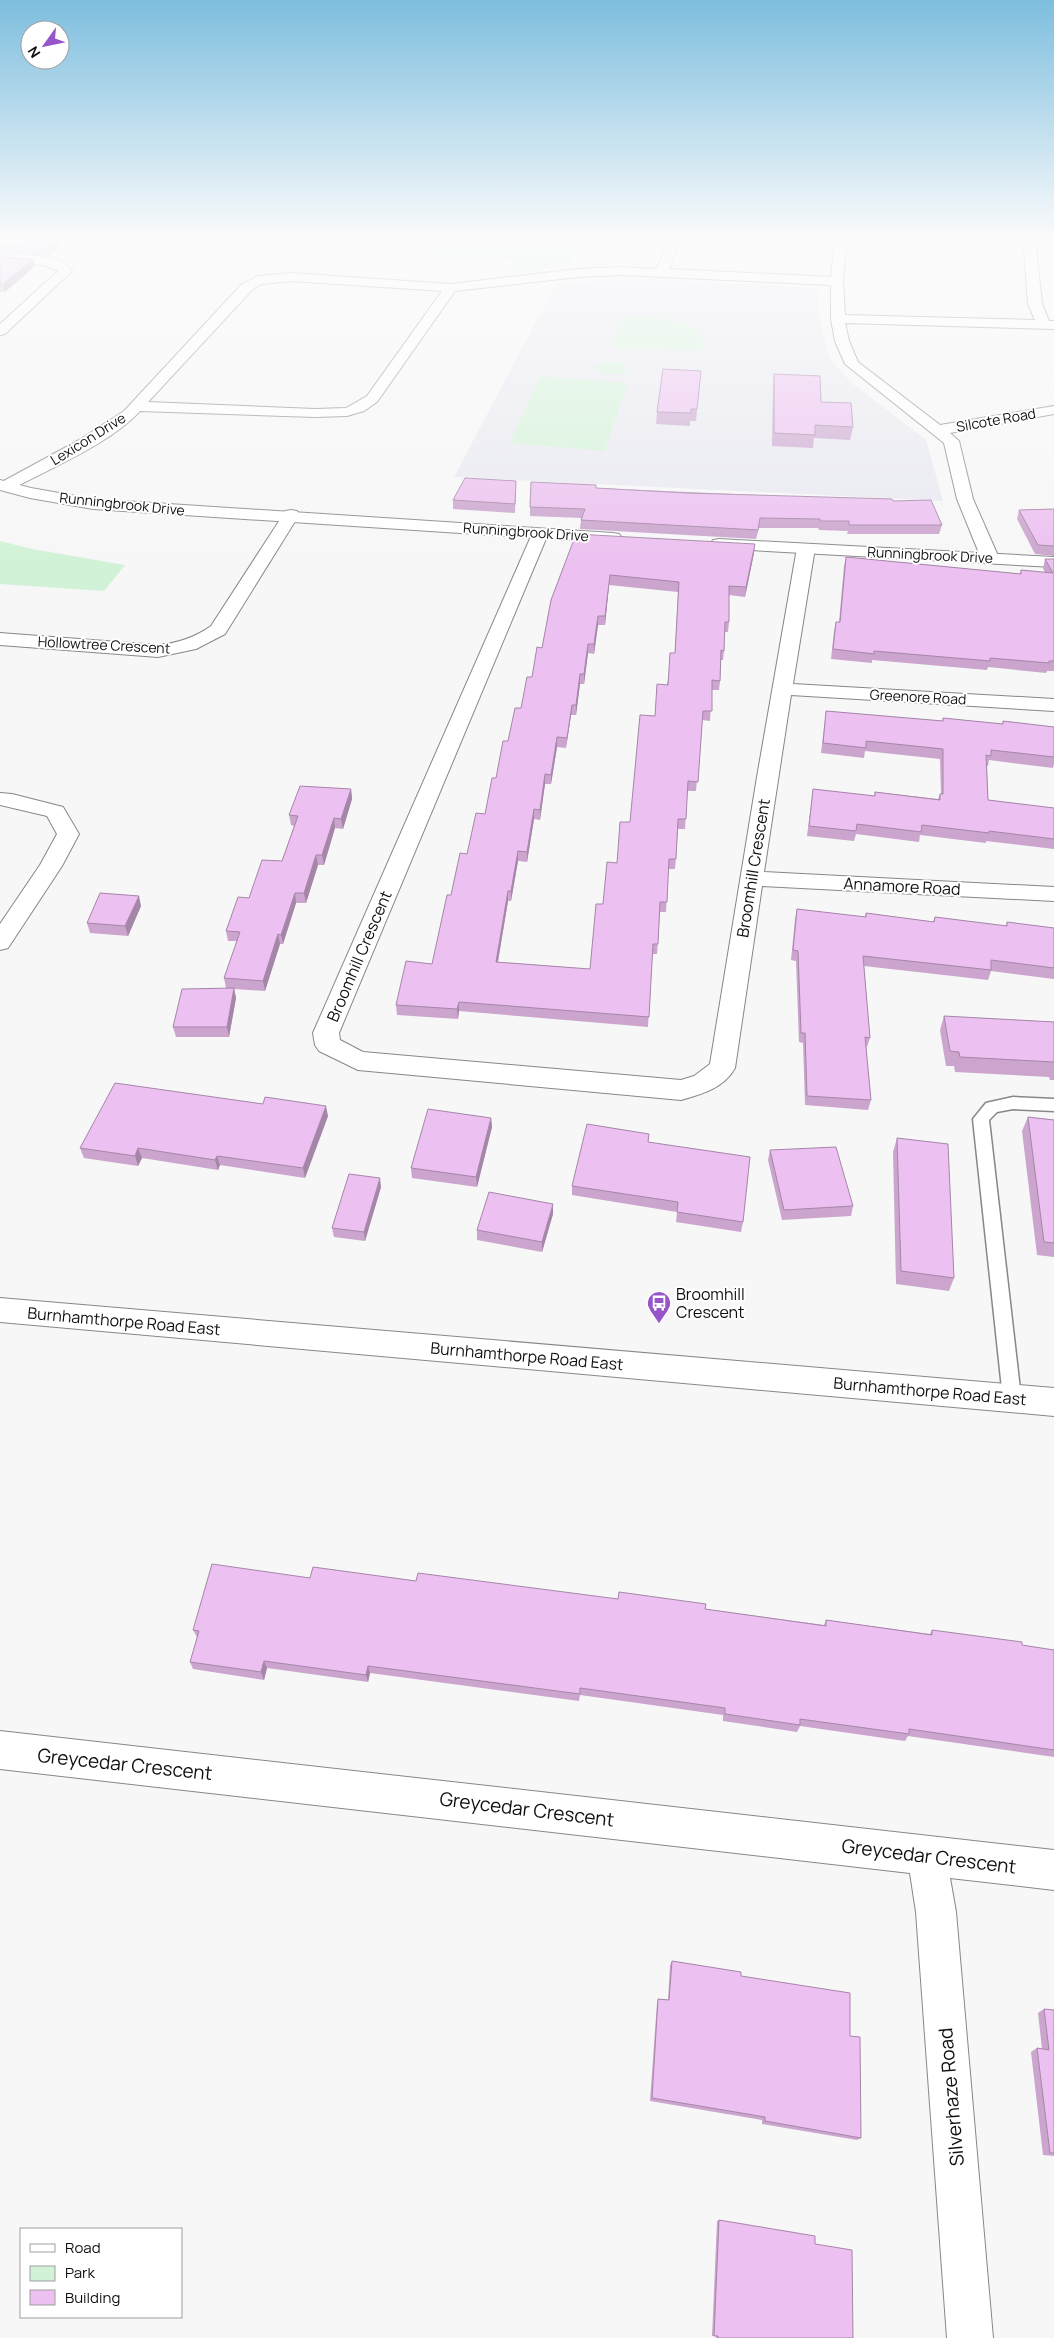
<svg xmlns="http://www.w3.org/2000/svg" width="1054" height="2338" font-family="Manrope,sans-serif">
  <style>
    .built { fill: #e8e9f0 }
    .green { fill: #d1f2d6 }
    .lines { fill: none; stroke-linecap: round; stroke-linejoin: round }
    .lane-casing { stroke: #878788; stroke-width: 3 }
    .street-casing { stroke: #878788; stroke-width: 2 }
    .secondary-casing { stroke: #878788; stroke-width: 2 }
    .lane { fill: #fff; fill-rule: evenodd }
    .street { fill: #fff; fill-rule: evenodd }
    .secondary { fill: #fff; fill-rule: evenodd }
    .wall { fill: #cba5ce; fill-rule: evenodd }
    .shaded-wall { fill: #a586a8 }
    .building { fill: #ecc0f0; stroke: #a586a8; fill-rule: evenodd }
    .labels { text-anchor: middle; stroke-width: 4; stroke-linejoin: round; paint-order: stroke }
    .far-street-label { font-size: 14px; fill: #0f0f0f; stroke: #fff }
    .street-label { font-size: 16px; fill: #0f0f0f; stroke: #fff }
    .poi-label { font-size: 16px; fill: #0f0f0f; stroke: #fff; text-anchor: start }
    .near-street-label { font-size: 19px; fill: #0f0f0f; stroke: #fff }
  </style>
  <rect width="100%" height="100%" fill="#f7f7f8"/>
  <!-- built -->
  <path class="built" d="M630 278 817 288 818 312 830 359 852 383 926 440 943 501 454 477 556 284Z"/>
  <!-- green -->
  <path class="green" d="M224 238H582L569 266 506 275 517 260Z
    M624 318C649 318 687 315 703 337L702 350 617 348 611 345Z
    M609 362 621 363 628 368 624 373C613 375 605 374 596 370L595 366Z
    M540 376 628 383 604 451 510 443Z
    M0 541 32 549 125 565 104 591 0 584Z"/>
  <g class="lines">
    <!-- lane casing -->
    <g class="lane-casing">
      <path id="lane" d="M1013 1097 1054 1099V1111L1013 1109 997 1112 989 1120 1021 1398 1019 1404 1012 1406 1005 1404 1003 1398 973 1119 986 1103Z"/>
    </g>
    <!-- street casing -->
    <g class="street-casing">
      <path id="street" d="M669 238H681L669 269 831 277 835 238H847L843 281 845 315 1035 320 1028 304 1023 238H1035L1042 304 1049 321H1054V329L845 323 849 341 858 362 940 425 1054 406V414L950 433 959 441 973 499 999 558 996 562H984L981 558 957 499 944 443 845 364 835 341 831 319V285L621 275 578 277 455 291 377 402 364 411 347 416 315 417 140 411C111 443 51 468 12 489H0V483L79 440 124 411 241 285 258 276 291 273 451 284 578 269 621 267 657 269ZM291 281 442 291 367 396 346 408 315 409 148 402 251 291 261 284Z
        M0 255C22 256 57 251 72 271L5 334 0 335V324L58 271 44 265 0 263Z
        M291 510 297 511 299 515 225 634 196 649 158 657 0 645V633L158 645C178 643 194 638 211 626L283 515 285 511Z
        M540 529 546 530 548 534 339 1033 340 1040 363 1052 681 1080 694 1076 710 1064 757 777 797 548 800 544H812L815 548 793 684 1054 699V711L791 695 764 872 1054 887V901L762 886 735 1068C724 1088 702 1094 681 1100L358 1070 319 1051 315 1045 313 1033 532 534 534 530Z
        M0 793 12 794 63 807 79 834 62 866 8 948 0 950V924L40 865 57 834 47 816 0 805Z
        M0 1731 1054 1850V1890L950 1878 956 1912 993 2338H947L916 1912 910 1873 0 1769Z"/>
    </g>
    <!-- secondary casing -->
    <g class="secondary-casing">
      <path id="secondary" d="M0 480 31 488 93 499 613 533 619 534 622 538 619 542 613 543 93 509 30 498 0 490Z
        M719 539 1054 557V567L713 548 710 544 713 540Z
        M0 1298 1054 1388V1416L0 1322Z"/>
    </g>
    <!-- lane -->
    <use href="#lane" class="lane"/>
    <!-- street -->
    <use href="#street" class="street"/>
    <!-- secondary -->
    <use href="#secondary" class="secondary"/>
  </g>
  <!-- wall -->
  <path class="wall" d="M0 238H69L49 256 0 254Z
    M0 257 33 259 35 266 5 292H0Z
    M701 371 696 421H690V426L656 424 657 412Z
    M774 374 821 402 853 427 850 440 814 438 813 448 772 446 773 387Z
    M596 488 893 501 942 525 939 534H847L848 531 819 530 818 528H759L756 539 580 529 581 520 582 518 530 516V507Z
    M516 490 515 513 453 509V500Z
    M1054 509V556L1035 554 1017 519 1019 510Z
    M576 534 754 553 745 597 729 595V622L728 632H724V651L723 660H721L720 681 719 690H712L710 721 702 720 696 791H687L685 829H678L675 869H668L666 912H660L657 954H652L648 1027 459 1011 458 1019 397 1015 396 1005 432 964 451 895 467 854 485 814 496 778 521 708 542 648ZM609 585 678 592 675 653 667 684 655 716 630 822 603 904 590 969 498 962 508 901H511L518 861 527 862 534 819 540 820 545 784H551L557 747 566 748 571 715H576L580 684H584L588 653 594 654 598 625H605Z
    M846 557 1020 574 1021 570 1045 573 1043 568 1045 559H1054V671H1047L1046 673 988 667 987 670 872 660V663L831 659 834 631 836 622H839L844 566Z
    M826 711 942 721 943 718 1002 724 1003 721 1054 727V764L1053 768 989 760 988 766H987L988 800 1054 808V849L986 841V843L920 835 919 842 856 834 854 841 807 836 813 789 874 796 875 792 938 799 940 794H941L940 759 865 751 864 758 821 753Z
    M351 789 352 799 343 829 335 828 324 865H318L306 903H296L283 944H280L265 991 234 989 236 998 229 1037H176L173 1027 226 988 224 978 237 941H228L226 931 249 898 282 861 294 826 291 825 289 815Z
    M141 906 128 936 90 933 87 923Z
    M797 909 865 917 866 913 933 922 935 917 1006 926 1007 922 1054 928V979L991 971 988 980 864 966 870 1038 867 1047H866L871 1100 868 1110 805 1105 803 1043 799 1042 796 961 791 960 795 919Z
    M944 1016 1054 1022V1080H1050L1049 1077 955 1072 954 1066H946L940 1030Z
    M328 1116 305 1178 220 1165 218 1170 142 1158 138 1166 84 1158 80 1148Z
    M1028 1117 1054 1120V1257L1037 1255 1022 1131Z
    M491 1118 492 1127 477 1187 412 1178 411 1168Z
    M897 1138 954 1278 949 1291 896 1284 893 1152Z
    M648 1142 743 1222 741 1232 676 1222 677 1212 572 1195V1186Z
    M770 1150 853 1206 851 1216 782 1220 768 1160Z
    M381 1187 365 1241 334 1237 332 1228Z
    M553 1214 542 1252 477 1240V1230Z
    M310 1578 416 1581 618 1599 705 1609 824 1625 826 1620 930 1634 932 1630 1022 1645 1054 1650V1757L908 1736 905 1741 800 1726 797 1732 723 1721V1715L580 1695 579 1701 370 1673 368 1682 267 1668 264 1680 193 1669 190 1662 197 1637 193 1630Z
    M672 1961 741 1976 850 2036 861 2138 857 2140 762 2124V2120L650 2101 657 2003 658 1999 668 2000 670 1965Z
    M1044 2009 1054 2010V2156L1043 2155 1031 2052 1037 2048 1042 2049 1038 2013Z
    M719 2220 815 2244 853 2338H716V2336H712L717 2221Z"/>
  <!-- shaded-wall -->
  <path class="shaded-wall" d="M58 238H69L49 256 47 248Z
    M33 259 35 266 5 292 3 284Z
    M755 544 754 553 745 597 746 587Z
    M610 575 605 625V616Z
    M598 616V625L594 654V644Z
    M588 644V653L584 684V674Z
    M580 674V684L576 715V705Z
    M572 705 571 715 566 748 567 738Z
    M557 737V747L551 784V775Z
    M545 774V784L540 820V810Z
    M351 789 352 799 343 829 341 819Z
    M534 809V819L527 862V852Z
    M334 818 335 828 324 865 322 855Z
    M518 851V861L511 901V891Z
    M316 855 318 865 306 903 304 893Z
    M508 891V901L496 972V962Z
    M295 893 296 903 283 944 281 935Z
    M139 896 141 906 128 936 125 926Z
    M278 934 280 944 265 991 263 981Z
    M234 988 236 998 229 1037 227 1027Z
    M459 1002V1011L458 1019 457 1009Z
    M326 1106 328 1116 305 1178 303 1168Z
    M491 1118 492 1127 477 1187 476 1177Z
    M138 1148 142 1158 138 1166 135 1156Z
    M217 1156 220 1165 218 1170 215 1160Z
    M380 1178 381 1187 365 1241 364 1232Z
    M553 1204V1214L542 1252V1242Z
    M264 1661 267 1668 264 1680 261 1672Z
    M368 1666 370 1673 368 1682 366 1675Z"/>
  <!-- building -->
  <path class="building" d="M0 238H58L47 248 0 246Z
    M0 257 33 259 3 284H0Z
    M663 369 701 371 697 409H691V413L657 412Z
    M774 374 820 376 821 402 851 403 853 427 815 425V435L774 433Z
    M465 478 516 481 515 504 453 500Z
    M531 482 596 485V488L686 493 892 499 893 501 931 500 942 525H849V521H820V519L760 518 758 530 581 520 585 509 530 507Z
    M1054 509V546L1038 545 1019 510Z
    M576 534 755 544 746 587 729 586V622H725L724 651 721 650 720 681 712 680V711H703L698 782 688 781 686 819H678L676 859H669L667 902H660L658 944H653L649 1017 459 1002 457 1009 396 1005 406 961 432 964 447 895H451L460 853 467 854 476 813 485 814 492 778H496L503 741H508L515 708H521L527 677H532L537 647 542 648 551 600ZM610 575 679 582 675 653H670L668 685 657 684 655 716 640 715 630 822H620L617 863 607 862 603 904H596L590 969 496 962 508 891H511L518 851 527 852 534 809 540 810 545 774 551 775 557 737 567 738 572 705H576L580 674H584L588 644H594L598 616H605Z
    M846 557 1021 574V570L1053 573 1045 559H1054V661H1049V663L990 658V661L874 651V654L833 649 836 622H840Z
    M826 711 943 721V718L1003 724V721L1054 727V757L991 750V756L986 755 988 800 1054 808V839L989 831V833L922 825 921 832 857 824 856 831 809 826 813 789 875 796V792L940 800V794H943V749L866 741V748L823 743Z
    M300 786 351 789 341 819 334 818 322 855H316L304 893H295L281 935 278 934 263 981 224 978 240 932 226 931 238 897 249 898 262 860 282 861 298 816 289 815Z
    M100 893 139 896 125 926 87 923Z
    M797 909 866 917V913L934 922 935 917 1007 926V922L1054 928V968L991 960V970L863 956 870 1038 865 1037 871 1100 807 1096 805 1033H801L798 951 793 950Z
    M234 988 227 1027H173L182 989Z
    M944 1016 1054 1022V1062L960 1057 959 1052 950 1051Z
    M115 1083 263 1104 265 1097 326 1106 303 1168 217 1156 215 1160 138 1148 135 1156 80 1148Z
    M428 1109 491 1118 476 1177 411 1168Z
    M1028 1117 1054 1120V1243L1044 1242Z
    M587 1124 649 1134 648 1142 750 1157 743 1222 677 1212 678 1202 572 1186Z
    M897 1138 948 1144 954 1278 901 1271Z
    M836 1147 853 1206 784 1210 770 1150Z
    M349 1174 380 1178 364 1232 332 1228Z
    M489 1192 553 1204 542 1242 477 1230Z
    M212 1564 310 1578 313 1567 416 1581 418 1573 618 1599 619 1592 706 1604 705 1609 826 1626V1620L932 1635V1630L1022 1642V1645L1054 1650V1750L909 1729V1734L800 1719V1725L725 1714V1708L580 1688V1694L368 1666 366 1675 264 1661 261 1672 190 1662 199 1631 193 1630Z
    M672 1961 741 1972V1976L850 1993V2036L860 2037 861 2138 765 2121V2117L652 2098 658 1999 669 2000Z
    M1044 2009 1054 2010V2153H1050L1037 2048 1049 2050Z
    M719 2220 815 2236V2244L852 2250 853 2338H718V2336H714Z"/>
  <!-- sky -->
  <linearGradient id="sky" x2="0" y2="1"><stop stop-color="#7dbede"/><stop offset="0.42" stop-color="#fbfbfc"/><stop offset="1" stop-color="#fbfbfc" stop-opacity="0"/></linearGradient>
  <rect width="1054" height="566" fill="url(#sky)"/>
  <!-- icons -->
  <defs>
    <g id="bus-pin" transform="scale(1.25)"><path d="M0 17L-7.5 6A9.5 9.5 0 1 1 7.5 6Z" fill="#9755ca" stroke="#fff"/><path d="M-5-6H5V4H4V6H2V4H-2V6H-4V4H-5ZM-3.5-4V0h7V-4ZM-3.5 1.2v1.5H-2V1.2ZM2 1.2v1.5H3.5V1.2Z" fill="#fff"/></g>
  </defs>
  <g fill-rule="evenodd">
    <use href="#bus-pin" x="659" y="1303"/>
  </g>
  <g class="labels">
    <!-- far-street labels -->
    <g class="far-street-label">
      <text transform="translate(996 420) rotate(-10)" y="5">Silcote Road</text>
      <text transform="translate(88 439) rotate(-32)" y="5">Lexicon Drive</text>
      <text transform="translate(122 504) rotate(6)" y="5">Runningbrook Drive</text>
      <text transform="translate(526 532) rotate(4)" y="5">Runningbrook Drive</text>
      <text transform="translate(930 555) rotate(3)" y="5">Runningbrook Drive</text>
      <text transform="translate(104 645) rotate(3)" y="5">Hollowtree Crescent</text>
      <text transform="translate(918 697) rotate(3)" y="5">Greenore Road</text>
    </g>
    <!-- street labels -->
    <g class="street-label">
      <text transform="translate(753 868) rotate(-81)" y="6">Broomhill Crescent</text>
      <text transform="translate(902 886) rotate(3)" y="6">Annamore Road</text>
      <text transform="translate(359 956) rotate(-67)" y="6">Broomhill Crescent</text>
      <text transform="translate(124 1321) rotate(5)" y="6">Burnhamthorpe Road East</text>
      <text transform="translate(527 1356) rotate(5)" y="6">Burnhamthorpe Road East</text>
      <text transform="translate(930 1391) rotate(5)" y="6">Burnhamthorpe Road East</text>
    </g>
    <!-- poi labels -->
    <g class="poi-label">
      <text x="676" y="1300">Broomhill<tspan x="676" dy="18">Crescent</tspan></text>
    </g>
    <!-- near-street labels -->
    <g class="near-street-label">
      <text transform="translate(125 1764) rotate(6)" y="7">Greycedar Crescent</text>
      <text transform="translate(527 1809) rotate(7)" y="7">Greycedar Crescent</text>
      <text transform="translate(929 1856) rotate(7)" y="7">Greycedar Crescent</text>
      <text transform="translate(951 2097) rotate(-95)" y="7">Silverhaze Road</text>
    </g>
  </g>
  <!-- legend -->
  <rect x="20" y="2228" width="162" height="90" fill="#ffffff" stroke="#9f9f9f"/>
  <rect x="30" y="2244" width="25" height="8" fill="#ffffff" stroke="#9f9f9f"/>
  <text x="65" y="2253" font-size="15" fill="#0f0f0f">Road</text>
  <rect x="30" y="2266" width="25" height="15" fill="#d1f2d6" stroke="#9f9f9f"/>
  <text x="65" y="2278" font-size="15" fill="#0f0f0f">Park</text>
  <rect x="30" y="2290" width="25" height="15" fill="#ecc0f0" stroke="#9f9f9f"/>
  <text x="65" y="2303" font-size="15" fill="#0f0f0f">Building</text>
  <!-- north arrow -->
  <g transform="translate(45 45) rotate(237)"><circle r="24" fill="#ffffff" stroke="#9f9f9f"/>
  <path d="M0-4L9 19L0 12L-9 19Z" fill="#9755ca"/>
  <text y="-8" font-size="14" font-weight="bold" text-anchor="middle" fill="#0f0f0f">N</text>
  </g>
</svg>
